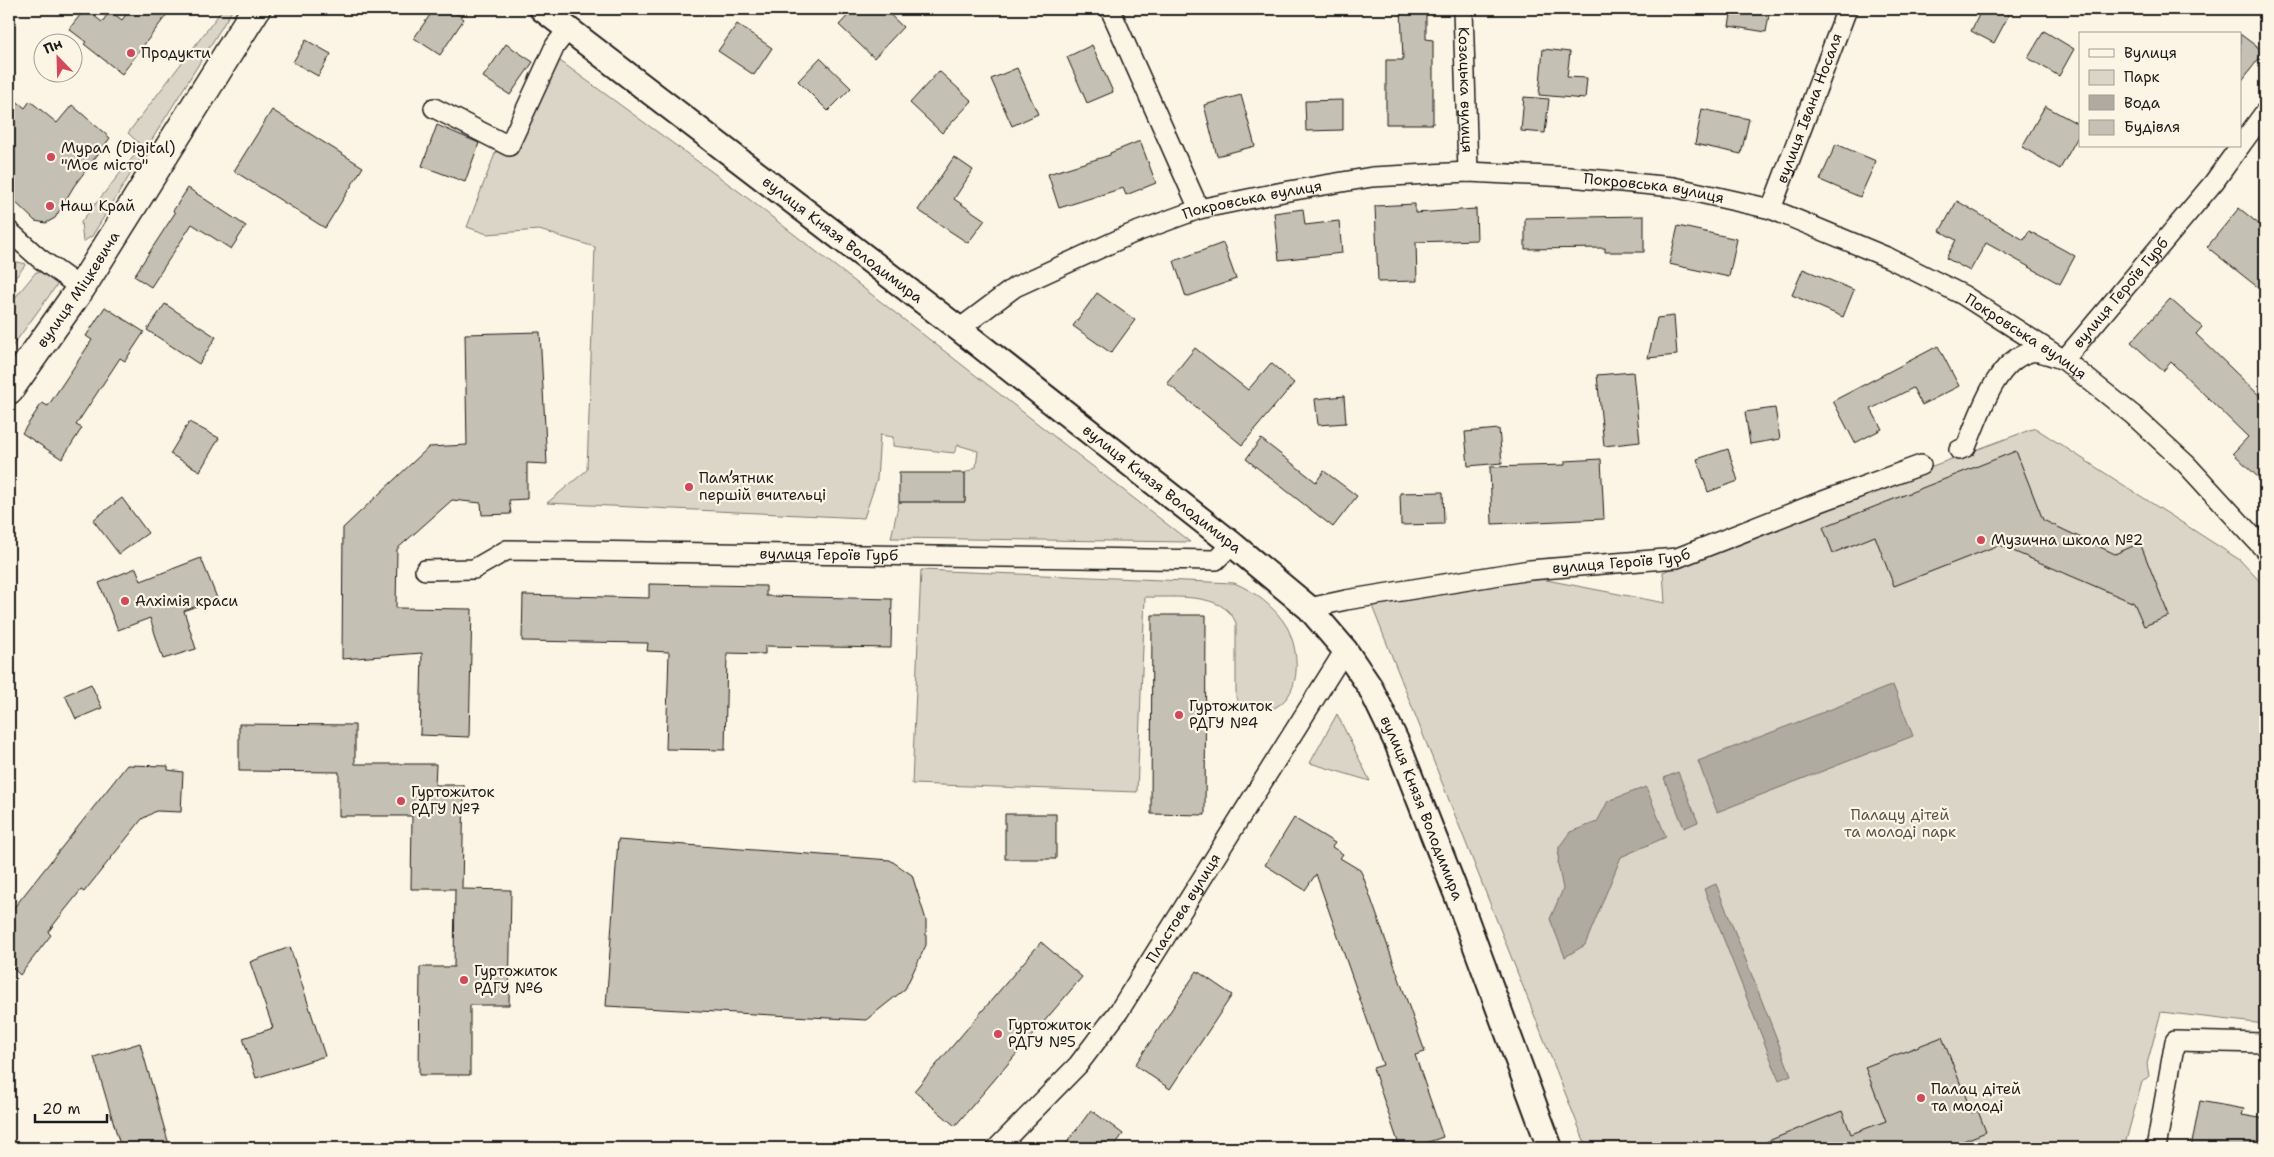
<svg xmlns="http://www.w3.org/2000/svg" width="2274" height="1157" font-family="'Shantell Sans',sans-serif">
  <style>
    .green { fill: #dbd5c8; stroke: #7c7872 }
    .water { fill: #b0aba1; stroke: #75726c }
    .building { fill: #c4c0b3; stroke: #1c1c1c }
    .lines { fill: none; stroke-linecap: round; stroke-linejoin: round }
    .minor-casing { stroke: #1c1c1c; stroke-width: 22 }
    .tertiary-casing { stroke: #1c1c1c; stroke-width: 28 }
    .primary-casing { stroke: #1c1c1c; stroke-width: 31 }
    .minor { stroke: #fcf5e5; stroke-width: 19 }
    .tertiary { stroke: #fcf5e5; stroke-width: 24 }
    .primary { stroke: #fcf5e5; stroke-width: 28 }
    .poi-dot { fill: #d1495b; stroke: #fcf5e5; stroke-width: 2 }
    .labels { text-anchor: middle; stroke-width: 4.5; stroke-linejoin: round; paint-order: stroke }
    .poi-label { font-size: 15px; fill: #1c1c1c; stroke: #fcf5e5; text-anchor: start }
    .street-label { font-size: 15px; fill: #1c1c1c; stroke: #fcf5e5 }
    .park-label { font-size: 15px; fill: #555450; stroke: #fcf5e5 }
  </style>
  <rect width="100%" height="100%" fill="#fcf5e5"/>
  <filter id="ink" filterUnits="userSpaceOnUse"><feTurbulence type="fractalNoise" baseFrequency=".02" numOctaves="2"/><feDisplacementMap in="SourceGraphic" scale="10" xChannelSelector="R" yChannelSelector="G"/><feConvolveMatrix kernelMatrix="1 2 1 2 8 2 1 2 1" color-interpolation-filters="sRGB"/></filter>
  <g filter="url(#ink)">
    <!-- green -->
    <path class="green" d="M223 9H233L92 236 83 242 81 222 142 146 128 133Z
      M560 61 741 193 1190 542 891 538 899 502H965V473L976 467 978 451 958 445 954 453 893 446V437L880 435 877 479 864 518 547 503 587 470 595 247 539 230 487 234 467 227 496 151 510 154 552 62Z
      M9 260 26 264 9 286Z
      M36 272 46 273 59 282 9 351V305Z
      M2035 428 2240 560 2265 587V1024L2161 1012 2147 1064 2149 1076 2142 1082 2124 1148H1587L1372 606 1536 578 1665 603 1663 572 1787 520Z
      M921 570 1234 583C1253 590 1276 608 1287 627 1299 650 1303 692 1276 707 1270 711 1261 709 1253 709 1244 708 1240 707 1236 697V623C1224 591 1173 598 1145 597L1137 792 912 784Z
      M1337 714 1370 781 1310 763Z"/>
    <!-- water -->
    <path class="water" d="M1893 685 1913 736 1717 812 1698 761Z
      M1678 772 1698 822 1684 828 1664 778Z
      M1646 787 1666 837 1621 857 1585 945 1565 957 1550 919 1563 889 1558 864 1559 847 1570 832 1597 822 1608 801Z
      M1716 884 1791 1075 1779 1080 1704 889Z"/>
    <!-- building -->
    <path class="building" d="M85 9 102 22 110 11 122 20 130 9H171L122 74 84 44 86 42 69 29Z
      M434 9H450L464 19 440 55 414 38Z
      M854 9H884L903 27 874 58 839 25Z
      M1401 9H1426V39L1433 40V124H1386V60H1403Z
      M1732 9H1770L1766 32 1729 26Z
      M1982 9H2012L1994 43 1971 31Z
      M737 24 772 48 754 75 718 51Z
      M2044 31 2074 49 2059 76 2028 58Z
      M2240 34 2264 52 2240 83Z
      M306 40 331 54 318 76 293 62Z
      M506 44 533 62 510 95 483 77Z
      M1092 45 1113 92 1087 103 1067 57Z
      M1543 49 1570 52 1567 77 1587 78 1585 99 1539 95Z
      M820 58 851 88 828 111 798 81Z
      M1017 68 1038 114 1012 126 991 79Z
      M939 71 972 101 942 133 910 103Z
      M9 95 25 108 30 101 57 123 72 105 110 138 74 186 55 218 46 223 35 221 9 196Z
      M1241 95 1255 146 1217 156 1204 105Z
      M1524 97 1549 99 1545 133 1521 131Z
      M1343 100V130L1306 131 1305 101Z
      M2045 106 2080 125V133L2060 169 2022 147Z
      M1702 109 1749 119 1741 154 1695 144Z
      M272 110 363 167 325 228 234 171Z
      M437 125 479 143 465 182 422 166Z
      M1140 141 1156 183 1126 195 1123 188 1059 208 1048 174 1110 155V153Z
      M1836 144 1876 161 1860 197 1820 180Z
      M954 157 973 170 954 199 985 220 968 243 918 210Z
      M188 188 246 226 231 249 192 224 151 287 134 276 175 213 173 211Z
      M1957 201 2024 240 2029 231 2075 256 2060 284 1986 243 1970 271 1946 258 1956 240 1940 231Z
      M1415 204V213L1476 209 1477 240 1416 242 1417 281 1378 282 1375 206Z
      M2239 208 2265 229V293L2207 247Z
      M1303 209 1305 225 1339 221 1342 253 1279 260 1274 213Z
      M1644 216V252H1605V248L1525 249V218Z
      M1678 226 1737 239 1729 277 1669 264Z
      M1223 243 1236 279 1186 297 1174 261Z
      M1803 269 1854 290 1843 317 1792 295Z
      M1097 293 1135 320 1111 353 1073 326Z
      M2170 299 2202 327 2196 334 2265 401V484L2233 453 2248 437 2171 362 2163 371 2131 342Z
      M165 304 216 337 199 364 147 330Z
      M105 307 144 332 125 361 120 358 76 425 82 428 62 459 22 433 42 403 48 406 92 340 86 336Z
      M1674 316 1677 355 1648 358 1657 318Z
      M540 332 547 464 527 463V499L509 500 511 514 482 515 481 503 452 500 397 549 396 608 472 609 469 737 420 735 422 653 342 659 343 528 429 447 467 445 465 334Z
      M1938 346 1959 386 1922 405 1913 388 1871 409 1882 429 1855 443 1833 401Z
      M1195 348 1248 390 1271 363 1294 383 1242 445 1167 383Z
      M1633 372 1640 442 1604 446 1597 375Z
      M1344 396 1346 423 1318 425 1315 399Z
      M1775 408 1780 439 1750 444 1745 412Z
      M189 422 219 438 200 471 170 454Z
      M1499 429 1502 463 1468 466 1465 432Z
      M1261 439 1316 482 1324 471 1357 496 1333 527 1246 459Z
      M1728 449 1738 481 1708 492 1697 459Z
      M2016 451 2043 520 2115 554 2140 543 2169 616 2144 626 2134 603 1999 545 1894 586 1875 536 1833 553 1823 527Z
      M1601 459 1604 519 1492 524 1490 467 1565 465V461Z
      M899 473H965V502H899Z
      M1443 492 1444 524 1401 525 1400 493Z
      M122 498 148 533 119 554 93 520Z
      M201 558 217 598 184 611 196 649 163 659 150 618 118 630 99 583 136 568 141 581Z
      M649 584 766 586V596L892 599 891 648 765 646V654L727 653 725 750 666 749 669 652 647 651 648 643 522 641 523 595 649 598Z
      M1152 615H1206L1205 815 1151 814Z
      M91 684 102 708 76 719 65 695Z
      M239 724 355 725V764H436L435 785H464L462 889 511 890 509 1005H470V1075H419L420 967H454L455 889H411L412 816H339V772L239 771Z
      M127 765 168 766V770L183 772 181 812 156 811 142 819 84 892 81 890 65 910 48 932 51 935 20 975 9 964V914Z
      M1005 814H1056V859H1005Z
      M1294 818 1335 843 1332 847 1343 854 1340 858 1360 870 1363 876 1425 1052 1415 1055 1443 1137 1411 1148H1400L1373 1068 1383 1065 1316 874 1305 890 1265 865Z
      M618 840 890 860 912 875 926 920V945L905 989 866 1020 606 1006Z
      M1041 942 1082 977 955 1126 914 1091Z
      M290 947 325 1056 256 1078 243 1038 273 1028 250 962Z
      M1197 971 1232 995 1170 1089 1135 1065Z
      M1942 1037 1972 1113 1978 1111 1986 1132 1945 1148H1751L1842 1111 1851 1134 1886 1121 1865 1067Z
      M140 1043 170 1148H121L94 1057Z
      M2200 1101 2244 1109 2242 1115 2265 1119V1148H2191Z
      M1091 1110 1123 1134 1113 1148H1063Z"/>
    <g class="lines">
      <!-- minor casing -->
      <g class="minor-casing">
        <g id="minor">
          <path d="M1110 9 1199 209"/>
          <path id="s1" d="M1463 9 1468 172"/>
          <path d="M434 108 509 146 555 46 568 29"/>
          <path d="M2240 146 2265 112"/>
          <path id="s2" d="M1771 209 1847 9"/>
          <path d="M9 231 39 258 81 288"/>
          <path id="s3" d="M959 329 1015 287 1131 234 1199 209 1283 192 1372 177 1468 172 1570 177 1673 187 1771 209 1889 258 1963 295 2064 360 2133 415 2187 465 2265 550"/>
          <path id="s4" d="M1959 450 1966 447C1979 417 1995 360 2031 352 2040 350 2055 357 2064 360L2214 182 2240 146"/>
          <path id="s5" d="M425 570 474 569 507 550 1216 560 1232 544"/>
          <path id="s6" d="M1309 608 1346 600 1530 570 1677 558 1820 502 1921 465"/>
          <path id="s7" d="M997 1148 1078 1065 1119 1011 1345 650"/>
          <path d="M2156 1148 2175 1041 2265 1043"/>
        </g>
      </g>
      <!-- tertiary casing -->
      <g class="tertiary-casing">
        <g id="tertiary">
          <path id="s8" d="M542 9 959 329 1232 544 1309 608 1345 650 1370 687 1397 743 1458 898 1550 1148"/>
        </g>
      </g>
      <!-- primary casing -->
      <g class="primary-casing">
        <g id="primary">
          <path id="s9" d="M9 390 81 288 256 9"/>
        </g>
      </g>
      <!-- minor -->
      <use href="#minor" class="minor"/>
      <!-- tertiary -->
      <use href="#tertiary" class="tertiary"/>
      <!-- primary -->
      <use href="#primary" class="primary"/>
    </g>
  </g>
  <!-- markers -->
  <g class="poi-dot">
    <circle cx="131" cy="53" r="5"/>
    <circle cx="51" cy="157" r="5"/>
    <circle cx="50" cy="206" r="5"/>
    <circle cx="689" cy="487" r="5"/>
    <circle cx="1981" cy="540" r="5"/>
    <circle cx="125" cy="601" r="5"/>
    <circle cx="1179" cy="715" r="5"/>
    <circle cx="401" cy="801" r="5"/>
    <circle cx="464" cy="980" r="5"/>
    <circle cx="998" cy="1034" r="5"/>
    <circle cx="1921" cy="1098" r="5"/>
  </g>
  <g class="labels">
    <!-- poi labels -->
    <g class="poi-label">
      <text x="141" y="58">Продукти</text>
      <text x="61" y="153">Мурал (Digital)<tspan x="61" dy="17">"Моє місто"</tspan></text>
      <text x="60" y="211">Наш Край</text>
      <text x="699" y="483">Пам’ятник<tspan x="699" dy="17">першій вчительці</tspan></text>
      <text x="1991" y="545">Музична школа №2</text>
      <text x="135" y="606">Алхімія краси</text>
      <text x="1189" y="711">Гуртожиток<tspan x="1189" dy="17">РДГУ №4</tspan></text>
      <text x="411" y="797">Гуртожиток<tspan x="411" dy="17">РДГУ №7</tspan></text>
      <text x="474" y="976">Гуртожиток<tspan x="474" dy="17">РДГУ №6</tspan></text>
      <text x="1008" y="1030">Гуртожиток<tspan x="1008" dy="17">РДГУ №5</tspan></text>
      <text x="1931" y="1094">Палац дітей<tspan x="1931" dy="17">та молоді</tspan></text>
    </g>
    <!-- street labels -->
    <g class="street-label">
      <text dy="5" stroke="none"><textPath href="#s1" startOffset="81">Козацька вулиця</textPath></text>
      <text dy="5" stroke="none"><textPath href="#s2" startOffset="108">вулиця Івана Носаля</textPath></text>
      <text dy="5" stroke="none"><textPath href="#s3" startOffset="729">Покровська вулиця</textPath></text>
      <text dy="5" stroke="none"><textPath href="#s3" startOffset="324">Покровська вулиця</textPath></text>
      <text dy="5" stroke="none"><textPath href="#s8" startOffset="379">вулиця Князя Володимира</textPath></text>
      <text dy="5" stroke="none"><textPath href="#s9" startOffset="122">вулиця Міцкевича</textPath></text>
      <text dy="5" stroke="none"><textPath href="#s4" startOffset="249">вулиця Героїв Гурб</textPath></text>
      <text dy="5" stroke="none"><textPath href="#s3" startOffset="1134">Покровська вулиця</textPath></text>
      <text dy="5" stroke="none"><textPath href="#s8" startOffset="784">вулиця Князя Володимира</textPath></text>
      <text dy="5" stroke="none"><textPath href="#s5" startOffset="409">вулиця Героїв Гурб</textPath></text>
      <text dy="5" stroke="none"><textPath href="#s6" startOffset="316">вулиця Героїв Гурб</textPath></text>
      <text dy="5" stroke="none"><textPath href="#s8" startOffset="1205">вулиця Князя Володимира</textPath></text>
      <text dy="5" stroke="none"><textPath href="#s7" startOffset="305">Пластова вулиця</textPath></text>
    </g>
    <!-- park labels -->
    <g class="park-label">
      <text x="1900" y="820">Палацу дітей<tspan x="1900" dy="17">та молоді парк</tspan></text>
    </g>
  </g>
  <!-- margin -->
  <rect width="2274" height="1157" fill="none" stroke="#fcf5e5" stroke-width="30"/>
  <rect x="15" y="15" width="2244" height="1127" fill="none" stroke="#1c1c1c" stroke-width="2" filter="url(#ink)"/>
  <!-- legend -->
  <rect x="2079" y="32" width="162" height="115" fill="#fcf5e5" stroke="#a29e95"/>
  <rect x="2089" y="49" width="25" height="8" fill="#fcf5e5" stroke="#a29e95"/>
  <text x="2124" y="58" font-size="15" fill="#1c1c1c">Вулиця</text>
  <rect x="2089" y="70" width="25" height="15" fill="#dbd5c8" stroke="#a29e95"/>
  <text x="2124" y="82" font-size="15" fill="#1c1c1c">Парк</text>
  <rect x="2089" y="95" width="25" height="15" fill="#b0aba1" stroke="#a29e95"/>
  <text x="2124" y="108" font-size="15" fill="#1c1c1c">Вода</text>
  <rect x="2089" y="120" width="25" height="15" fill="#c4c0b3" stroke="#a29e95"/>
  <text x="2124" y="132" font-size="15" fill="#1c1c1c">Будівля</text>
  <!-- north arrow -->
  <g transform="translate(58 58) rotate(337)"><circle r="24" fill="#fcf5e5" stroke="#a29e95"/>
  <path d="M0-4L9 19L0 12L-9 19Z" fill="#d1495b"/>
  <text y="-8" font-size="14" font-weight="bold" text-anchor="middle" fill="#1c1c1c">Пн</text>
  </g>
  <!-- scale -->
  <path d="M35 1114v8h72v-8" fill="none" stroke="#1c1c1c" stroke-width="2.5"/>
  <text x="42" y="1114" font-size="15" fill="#1c1c1c" stroke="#fcf5e5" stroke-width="4" paint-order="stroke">20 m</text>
</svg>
